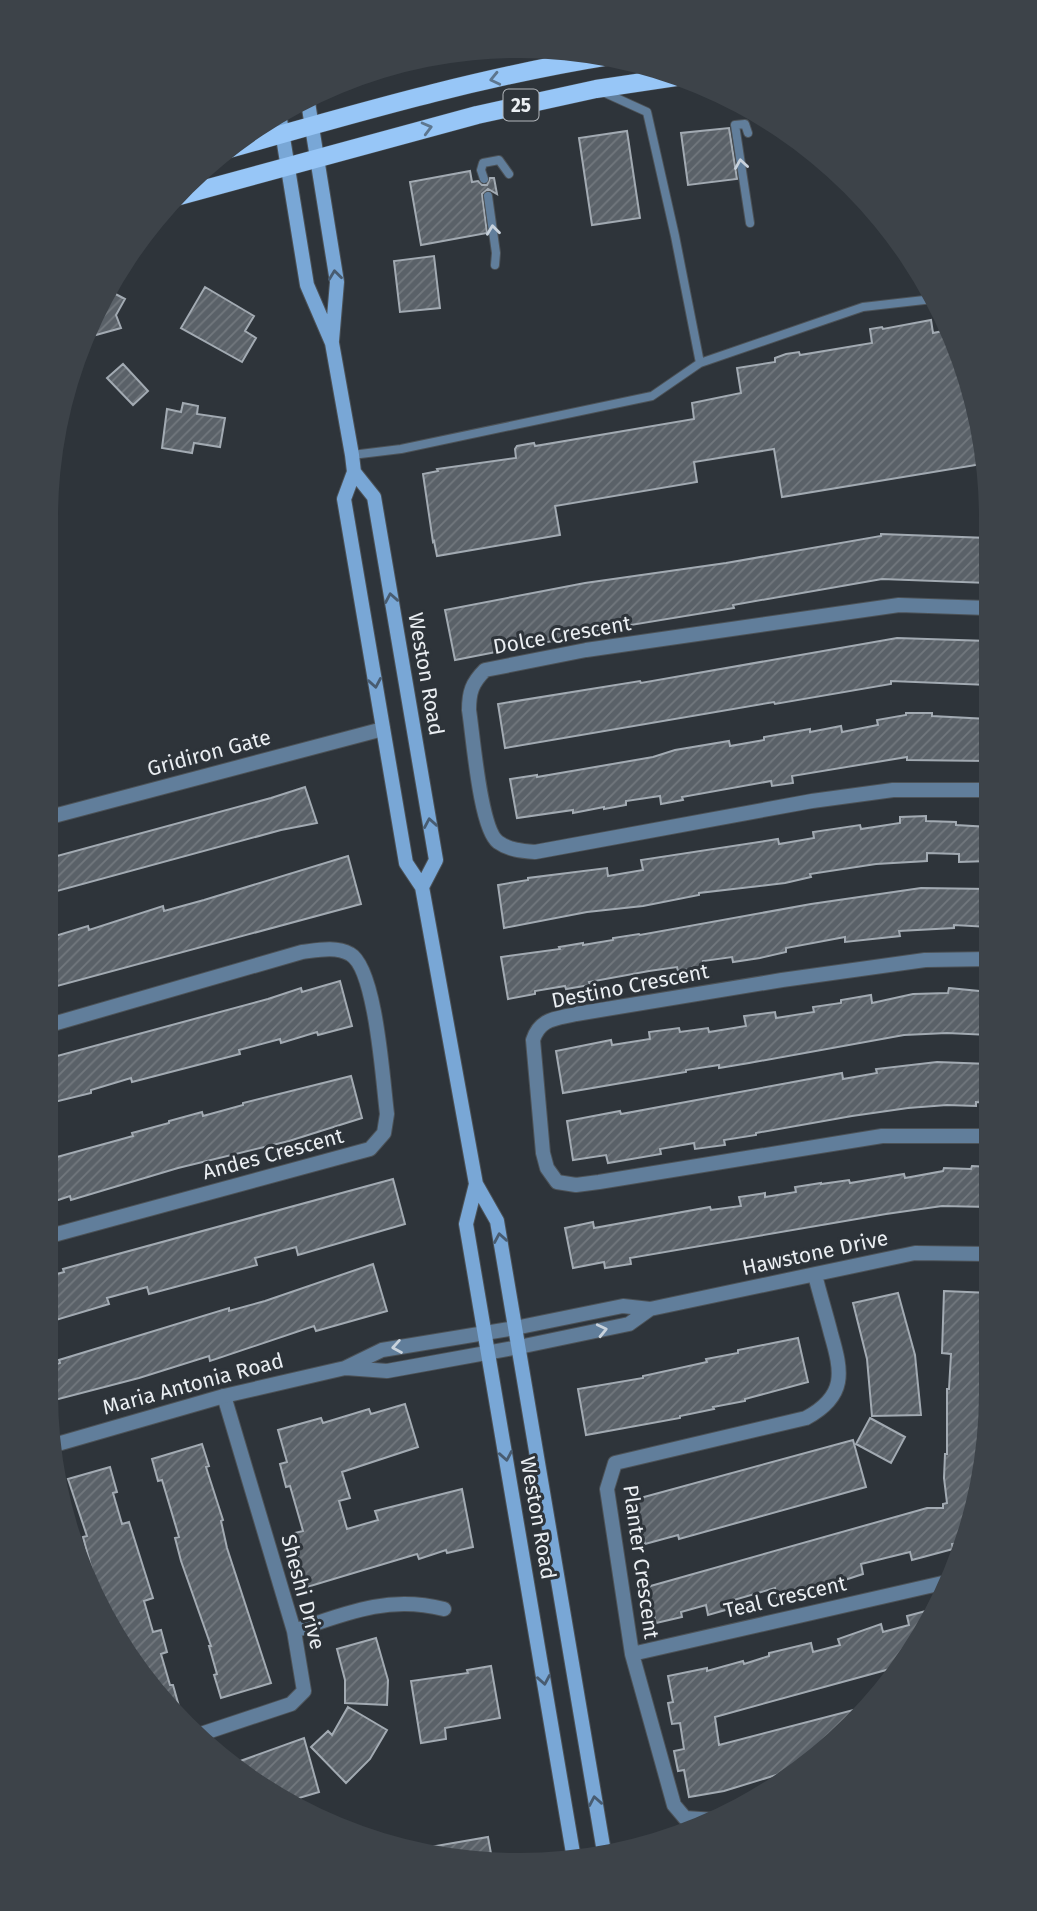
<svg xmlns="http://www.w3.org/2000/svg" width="1037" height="1911" font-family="'Fira Sans',sans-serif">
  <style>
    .building { fill: url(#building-hatch); stroke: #a2aab2; stroke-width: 2 }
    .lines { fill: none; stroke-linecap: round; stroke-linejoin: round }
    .service-casing { stroke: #4c5257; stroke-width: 10 }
    .minor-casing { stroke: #4c5257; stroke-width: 16 }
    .tertiary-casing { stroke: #4c5257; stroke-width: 16 }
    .secondary-casing { stroke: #4c5257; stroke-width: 16 }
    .primary-casing { stroke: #4c5257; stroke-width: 19 }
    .service { stroke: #617e9b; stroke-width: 8 }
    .minor { stroke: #617e9b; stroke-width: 14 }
    .tertiary { stroke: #617e9b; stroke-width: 14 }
    .secondary { stroke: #79a7d6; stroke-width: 14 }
    .primary { stroke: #97c6f7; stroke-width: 18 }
    .oneway { stroke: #5d768f }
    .oneway2 { stroke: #c8d2dc }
    .oneway3 { stroke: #485c71 }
    .labels { text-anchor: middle; stroke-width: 6; stroke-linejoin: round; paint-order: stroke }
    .shield { fill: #2e343a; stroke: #b2b6bb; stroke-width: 2 }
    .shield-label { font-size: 19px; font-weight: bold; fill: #eaeef2 }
    .street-label { font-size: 21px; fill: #eaeef2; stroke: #2e343a }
  </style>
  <defs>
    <pattern id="building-hatch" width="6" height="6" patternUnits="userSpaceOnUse" patternTransform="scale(1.75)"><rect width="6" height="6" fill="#5a6168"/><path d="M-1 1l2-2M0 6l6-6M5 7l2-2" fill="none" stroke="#72787e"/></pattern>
  </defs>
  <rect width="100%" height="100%" fill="#2e343a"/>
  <!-- building -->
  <path class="building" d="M729 128 737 179 688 185 681 133Z
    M627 131 640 218 592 225 579 138Z
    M470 171 472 182 478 181 482 185H487L490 178H494L497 194 488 189 482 194 487 233 421 245 410 182Z
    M434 256 440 308 400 312 394 261Z
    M205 287 254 316 245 331 256 338 242 362 181 328Z
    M106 289 125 299 116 315 121 328 96 335 92 321Z
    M931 320 933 333 948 330 966 366 988 463 782 497 774 449 694 462 697 482 555 506 560 535 437 556 434 541 433 542 423 474 438 471 437 469 516 458 515 449 517 446 534 443 535 446 694 419 692 403 741 393 737 368 775 362V358L786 354 799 352 800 355 872 343 870 329 882 327 883 329Z
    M123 364 148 391 133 405 107 378Z
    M183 403 198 406 197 414 225 418 220 447 194 443 192 453 162 448 167 409 181 412Z
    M881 534 988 538V583L882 579 733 605 734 608 594 631V633L455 660 445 610 585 583 726 563 881 536Z
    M897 638 988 641V685L891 681V684L775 704 774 702 505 748 498 704 640 681 641 683Z
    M906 713H932V716L988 719V761L907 760V757L792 776 793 783 772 786 771 781 682 797 683 800 661 804 660 796 626 801V805L604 809V807L573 813V810L517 818 510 779 537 775V777L653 757 675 750 729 741 730 746 764 740V737L810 729V732L841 726 842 732 878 725 877 720 906 715Z
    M305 787 317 823 281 830 46 894V859L271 798Z
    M926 816V821L956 822V825L989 827V861L959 862V854L927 853V861L876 864 810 874 811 877 785 883 699 893V895L643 906 587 912 504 928 498 885 528 880V878L607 868 608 876 643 870 641 860 778 839 779 844 814 838 813 832 860 825 861 829 900 823V817Z
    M348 856 361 904 46 989V940L55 938V936L88 926 89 930 163 906 164 911 204 900Z
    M921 888 989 889V927L954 925V928L899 931 900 936 845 942V937L786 948V952L760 958 733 962 732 957 703 961 704 967 678 971 677 967 649 971 589 982 590 985 566 989 565 986 535 991V994L508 999 501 957 560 949 559 947 583 943V945L613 940V938L639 934 640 935 811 904Z
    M340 981 352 1026 318 1035 317 1032 281 1043 280 1039 239 1050 240 1054 132 1082 131 1078 91 1090V1093L46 1104V1059L268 999 301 988 302 992Z
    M949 988 989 992V1035L947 1033 904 1035 749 1063 719 1068V1065L686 1070V1072L563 1093 556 1051 611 1040 612 1045 650 1039 649 1032 679 1028 680 1032 708 1028 709 1032 746 1026 744 1016 775 1012 776 1018 814 1012 813 1007 841 1003V1000L871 995 872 1003 913 994 948 993Z
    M937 1062 989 1064 990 1103 976 1102V1106L947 1105 908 1108 852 1116 756 1133V1135L724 1140 725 1145 695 1149 694 1143 660 1149 661 1154 608 1163 606 1155 573 1160 567 1121 620 1111 621 1114 842 1073 843 1079 877 1073 876 1069Z
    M351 1076 362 1118 289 1141 178 1168 71 1200 70 1196 46 1204V1160L133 1136 132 1133 169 1123V1121L202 1112 203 1116 243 1105V1103Z
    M972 1166 990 1167V1207L942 1206 886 1214 630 1258 631 1264 605 1268 604 1262 573 1268 565 1228 593 1222 594 1228 710 1207 711 1210 741 1206 739 1197 765 1193V1197L796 1192 795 1187 821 1183V1184L849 1180 850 1183 904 1174 905 1178 943 1171 944 1168 971 1169Z
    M393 1179 405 1224 298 1255 296 1247 255 1258 257 1265 149 1294 147 1287 107 1298 109 1304 46 1323V1277L64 1272 63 1269Z
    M373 1264 387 1311 316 1331 314 1326 210 1361 209 1356 139 1378 47 1402 46 1368 60 1363 59 1360 229 1308V1311L265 1301Z
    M944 1291 990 1293 985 1421H987V1443L975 1515 964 1542 952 1544 953 1549 912 1560 910 1552 861 1564 863 1574 823 1587V1585L777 1598 775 1588 727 1602 729 1609 708 1615 706 1605 681 1612 682 1617 656 1623 647 1587 927 1508H943V1504L947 1503 944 1478 945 1454H947V1389H949L951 1354 942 1353Z
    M898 1293 915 1355 921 1415 872 1416 867 1359 853 1303Z
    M798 1338 808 1382 745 1399V1401L713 1407 714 1409 680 1416V1418L586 1435 578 1389 643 1378V1376L707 1362 706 1359 738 1353V1350Z
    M405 1404 418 1447 342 1472 350 1498 339 1501 347 1529 378 1520 375 1511 462 1489 473 1547 447 1553 446 1550 419 1559 417 1554 307 1587 291 1534 303 1531 290 1486 286 1487 280 1464 287 1462 278 1430 321 1418 323 1423 369 1409 371 1414Z
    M870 1418 905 1437 891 1463 856 1444Z
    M853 1440 866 1487 679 1539 678 1535 645 1544 633 1500Z
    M202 1444 209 1466 206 1467 223 1520 221 1521 227 1548 271 1683 221 1698 214 1675 217 1674 209 1646H211L181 1561 175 1538 179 1537 162 1480 158 1481 152 1459Z
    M110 1467 117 1492 113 1493 122 1524 129 1522 153 1598 144 1601 153 1632 161 1630 167 1652 161 1654 170 1685H173L182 1717 144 1681 113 1625 109 1611 107 1612 98 1584 96 1585 83 1537 87 1536 68 1479Z
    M937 1608 928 1629 897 1667 715 1717 719 1745 865 1707 831 1748 796 1769 724 1791 689 1797 684 1770 678 1771 674 1751 684 1749 680 1723 672 1724 668 1703 673 1702 668 1676 707 1668V1671L743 1661 744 1664 769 1656V1653L811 1643 813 1652 840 1645 838 1639 881 1624 883 1632 909 1625 907 1616Z
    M376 1638 388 1680 387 1705 345 1703V1680L337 1649Z
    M491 1666 500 1718 445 1728 446 1739 421 1743 411 1681 468 1673 467 1670Z
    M348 1707 387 1730 370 1759 346 1783 311 1747 328 1731 332 1735Z
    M304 1738 319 1792 289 1801 256 1786 232 1764Z
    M488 1837 492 1859 424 1852V1848Z"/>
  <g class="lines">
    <!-- service casing -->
    <g class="service-casing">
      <path id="service" d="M603 92 647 112 675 236 700 363
        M748 133 745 124 735 125 750 223
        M484 179 481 170 483 163 499 160 509 174
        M488 196 496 253 495 265
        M352 455 401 449 652 396 700 363 825 320 863 307 933 299"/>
    </g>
    <!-- minor casing -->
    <g class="minor-casing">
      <path id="minor" d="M988 608 899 605 586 650 485 670C472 683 469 692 469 710 473 735 480 829 498 842 509 850 522 851 535 852L812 801 893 790H989
        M46 818 383 729
        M989 959 925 960 782 980 576 1014C556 1019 540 1018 533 1040L543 1153 547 1168 557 1182 576 1185 599 1182 882 1136H990
        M46 1237 370 1149 384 1133 387 1114C383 1083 376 968 350 954 336 946 318 950 302 952L46 1026
        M515 1328 623 1306 650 1309 915 1253 990 1254
        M519 1347 629 1324 650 1309
        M294 1631C346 1613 388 1595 444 1609
        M632 1654 947 1582
        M201 1734 291 1704 304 1691 294 1631 224 1396
        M715 1820 685 1818 674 1805 632 1654 607 1489 615 1463 806 1418C847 1396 842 1372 831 1334 826 1314 820 1295 815 1275"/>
    </g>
    <!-- tertiary casing -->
    <g class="tertiary-casing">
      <path id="tertiary" d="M346 1368 387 1371 519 1347
        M54 1445 224 1396 345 1368 382 1350 515 1328"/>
    </g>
    <!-- secondary casing -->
    <g class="secondary-casing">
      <path id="secondary" d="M307 96 337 282 332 341
        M279 113 307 285 332 343 352 455 354 472 344 499 406 863 422 887 476 1184 497 1221 604 1852
        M354 472 374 497 436 860 422 887
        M476 1184 466 1224 574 1859"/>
    </g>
    <!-- primary casing -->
    <g class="primary-casing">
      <path id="primary" d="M222 151C350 115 478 77 610 56
        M172 198 477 115 596 89 683 76"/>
    </g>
    <!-- service -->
    <use href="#service" class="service"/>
    <!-- minor -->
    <use href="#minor" class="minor"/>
    <!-- tertiary -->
    <use href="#tertiary" class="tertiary"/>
    <!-- secondary -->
    <use href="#secondary" class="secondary"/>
    <!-- primary -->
    <use href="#primary" class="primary"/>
  </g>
  <!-- one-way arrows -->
  <defs><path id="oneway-chevron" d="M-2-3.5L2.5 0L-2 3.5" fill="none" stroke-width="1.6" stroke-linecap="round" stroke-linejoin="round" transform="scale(1.75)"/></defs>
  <g class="oneway">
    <use href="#oneway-chevron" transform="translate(495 79) rotate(167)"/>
    <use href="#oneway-chevron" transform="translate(427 128) rotate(-15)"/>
  </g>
  <g class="oneway2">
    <use href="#oneway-chevron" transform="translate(741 164) rotate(-99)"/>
    <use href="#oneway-chevron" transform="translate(493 230) rotate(-97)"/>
    <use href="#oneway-chevron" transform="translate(602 1330) rotate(-13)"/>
    <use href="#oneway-chevron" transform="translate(397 1347) rotate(170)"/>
  </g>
  <g class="oneway3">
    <use href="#oneway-chevron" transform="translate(335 275) rotate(-97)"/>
    <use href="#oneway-chevron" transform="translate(391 598) rotate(-100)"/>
    <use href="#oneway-chevron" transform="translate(375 683) rotate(80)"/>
    <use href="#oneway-chevron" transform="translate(430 823) rotate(-100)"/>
    <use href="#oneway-chevron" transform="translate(500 1238) rotate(-100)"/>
    <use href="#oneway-chevron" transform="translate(506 1456) rotate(80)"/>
    <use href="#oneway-chevron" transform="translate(544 1680) rotate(80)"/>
    <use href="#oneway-chevron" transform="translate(595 1801) rotate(-100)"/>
  </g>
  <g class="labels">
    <!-- shield labels -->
    <rect class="shield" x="503.5" y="89.5" width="35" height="31" rx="5"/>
    <g class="shield-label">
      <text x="521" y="112">25</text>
    </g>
    <!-- street labels -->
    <g class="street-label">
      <text transform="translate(562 635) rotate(-10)" y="7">Dolce Crescent</text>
      <text transform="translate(426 674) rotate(80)" y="7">Weston Road</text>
      <text transform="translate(209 753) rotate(-15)" y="7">Gridiron Gate</text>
      <text transform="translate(630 986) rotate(-11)" y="7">Destino Crescent</text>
      <text transform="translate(273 1154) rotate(-15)" y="7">Andes Crescent</text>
      <text transform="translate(815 1253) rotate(-12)" y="7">Hawstone Drive</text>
      <text transform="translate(193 1384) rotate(-15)" y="7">Maria Antonia Road</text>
      <text transform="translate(538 1518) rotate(80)" y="7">Weston Road</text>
      <text transform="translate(641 1562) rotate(82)" y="7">Planter Crescent</text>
      <text transform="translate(303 1592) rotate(75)" y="7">Sheshi Drive</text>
      <text transform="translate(785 1597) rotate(-13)" y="7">Teal Crescent</text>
    </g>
  </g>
  <!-- crop -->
  <path d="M0 0H1037V1911H0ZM518 58H519A460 460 0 0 1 979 518V1393A460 460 0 0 1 519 1853H518A460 460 0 0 1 58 1393V518A460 460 0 0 1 518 58Z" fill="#3d4349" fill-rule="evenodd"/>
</svg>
